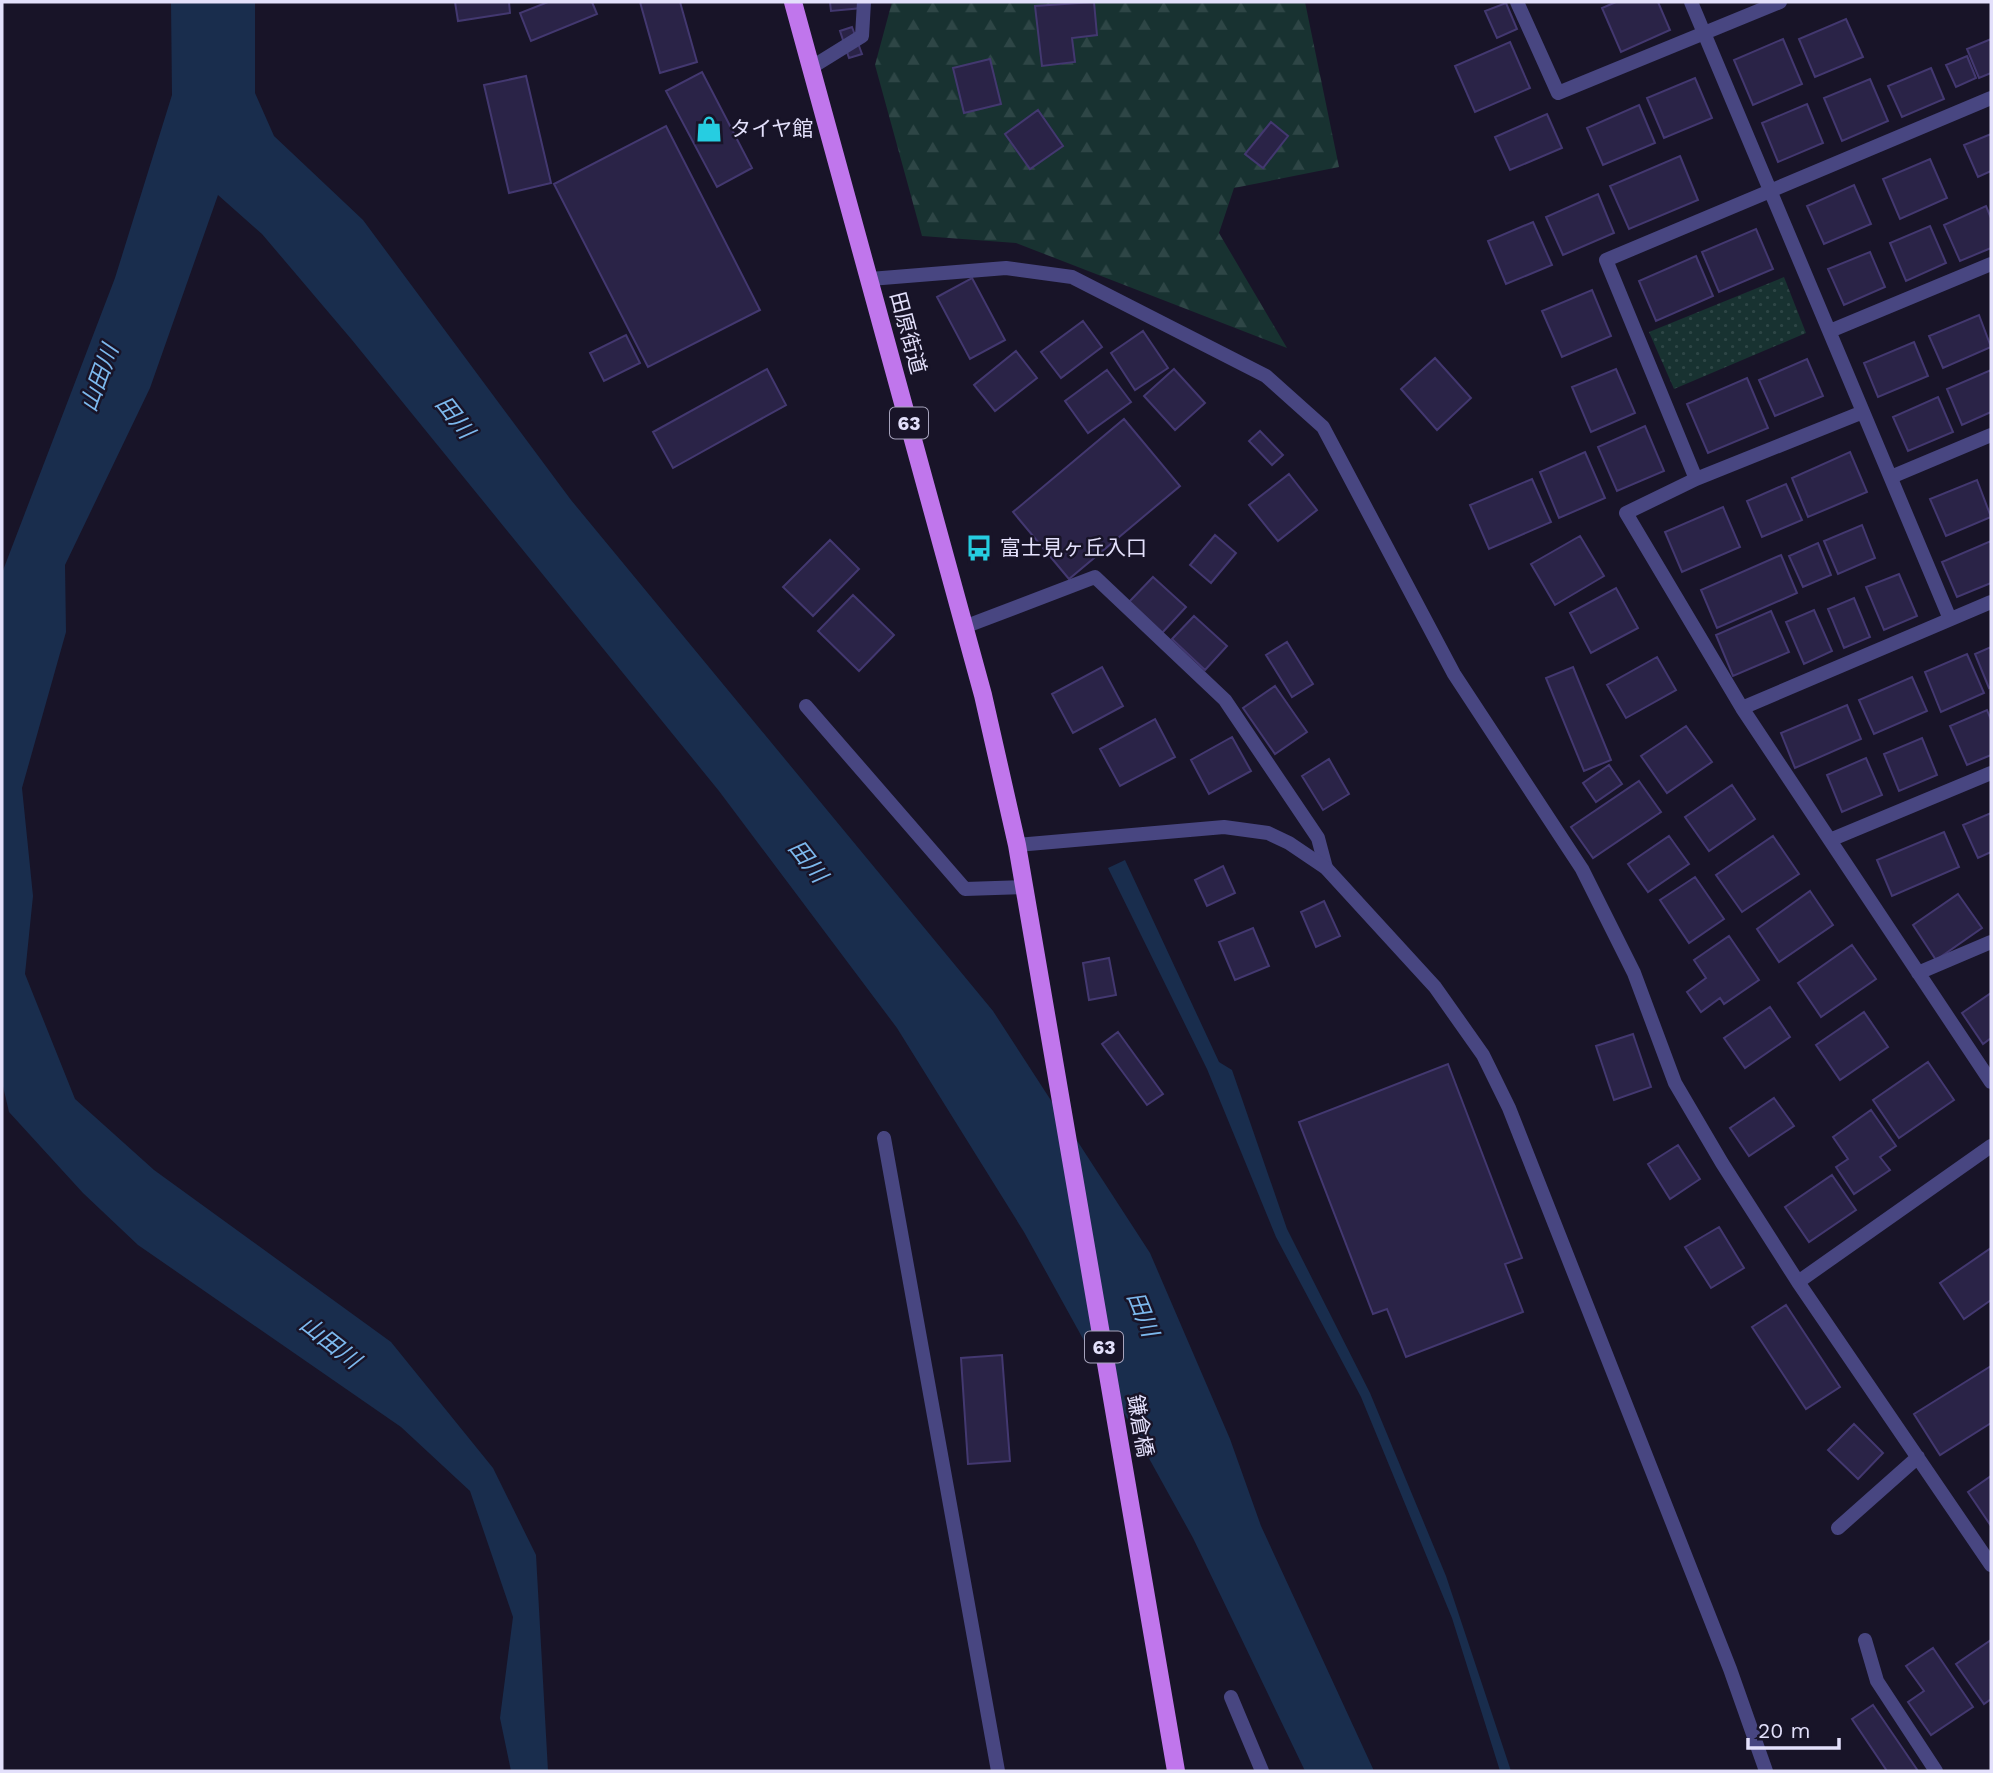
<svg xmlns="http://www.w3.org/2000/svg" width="1993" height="1773" font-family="'Work Sans','Noto Sans JP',sans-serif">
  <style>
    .forest { fill: url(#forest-firs) }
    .park { fill: url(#park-dots) }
    .water { fill: #192d4d }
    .building { fill: #2a2347; stroke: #433870; stroke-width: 2 }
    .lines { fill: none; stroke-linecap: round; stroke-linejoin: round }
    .minor { stroke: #484681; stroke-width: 14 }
    .tertiary { stroke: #484681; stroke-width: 14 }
    .primary { stroke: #c076ec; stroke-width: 18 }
    .labels { text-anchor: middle; stroke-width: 5; stroke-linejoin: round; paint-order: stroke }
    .shield { fill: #181428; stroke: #a6a3bc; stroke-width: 2 }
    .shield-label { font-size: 19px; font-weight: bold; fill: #e3e0fb }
    .poi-label { font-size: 21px; fill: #e3e0fb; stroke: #181428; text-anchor: start }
    .street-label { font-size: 21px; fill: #e3e0fb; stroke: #181428 }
    .water-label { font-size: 23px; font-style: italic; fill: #7cb8ed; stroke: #181428 }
  </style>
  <defs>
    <pattern id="forest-firs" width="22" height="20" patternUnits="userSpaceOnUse" patternTransform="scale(1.75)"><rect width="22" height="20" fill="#183231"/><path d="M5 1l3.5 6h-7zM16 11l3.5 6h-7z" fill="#2e4646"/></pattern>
    <pattern id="park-dots" width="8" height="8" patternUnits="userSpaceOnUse" patternTransform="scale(1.75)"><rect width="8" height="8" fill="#183231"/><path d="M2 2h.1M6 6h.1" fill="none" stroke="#2e4646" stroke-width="1.8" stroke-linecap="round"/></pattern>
  </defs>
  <rect width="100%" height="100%" fill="#181428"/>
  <!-- forest -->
  <path class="forest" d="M892 2H1305L1339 167 1234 188 1219 233 1287 348 1016 243 922 236 875 65Z"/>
  <!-- park -->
  <path class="park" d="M1784 277 1806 333 1674 389 1649 332Z"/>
  <!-- water -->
  <path class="water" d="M171 2H255V93L274 136 363 220 571 500 993 1011 1150 1253 1230 1439 1261 1526 1374 1771H1305L1193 1538 1024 1232 897 1028 719 791 352 340 262 234 218 195 150 388 65 565 66 632 22 788 33 896 25 974 75 1099 154 1170 391 1342 493 1468 536 1555 548 1771H511L500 1718 513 1617 470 1491 401 1427 138 1245 83 1193 9 1112 2 1082V573L115 278 172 95Z
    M1125 860 1219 1062 1232 1070 1287 1229 1370 1393 1446 1576 1511 1771H1500L1452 1618 1361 1397 1276 1237 1207 1069 1108 868Z"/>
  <!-- building -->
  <path class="building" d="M455 2H509L510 13 458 21Z
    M548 2H592L597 14 531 41 520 13Z
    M640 2H680L697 62 660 73Z
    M830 2H861L862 8 831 11Z
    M1094 2 1097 35 1072 38 1075 62 1042 66 1035 6Z
    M1616 2H1658L1670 30 1621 52 1602 8Z
    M1506 3 1517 29 1497 38 1485 11Z
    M1846 19 1863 57 1815 77 1799 39Z
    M852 27 862 54 849 58 840 31Z
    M1783 39 1802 84 1753 105 1734 60Z
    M1991 39V73L1979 78 1967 49Z
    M1510 42 1530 88 1475 112 1455 66Z
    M1967 56 1976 78 1956 87 1946 65Z
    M990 59 1001 104 964 113 953 68Z
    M1931 68 1944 99 1902 117 1888 86Z
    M702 72 752 168 717 187 666 91Z
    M526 76 551 183 509 193 484 85Z
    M1695 78 1712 118 1664 138 1647 98Z
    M1870 79 1888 121 1842 141 1824 98Z
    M1807 104 1823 143 1778 162 1762 123Z
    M1639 105 1655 143 1603 165 1587 128Z
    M1038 110 1063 146 1030 169 1005 134Z
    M1547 114 1562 148 1510 170 1495 137Z
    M1271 122 1288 136 1263 168 1245 154Z
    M666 126 760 310 648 367 554 184Z
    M1991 134V171L1978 177 1964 145Z
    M1680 156 1698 200 1629 229 1610 186Z
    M1930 159 1947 198 1900 219 1883 179Z
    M1854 185 1871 224 1824 244 1807 206Z
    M1598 194 1614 233 1563 255 1546 217Z
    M1986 206 1991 218V248L1960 261 1944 225Z
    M1533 222 1552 265 1506 284 1488 241Z
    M1930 226 1946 263 1906 281 1890 243Z
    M1756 229 1773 269 1719 292 1702 252Z
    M1870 252 1885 287 1844 305 1828 269Z
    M1696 256 1713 296 1656 321 1639 281Z
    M972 278 1005 340 970 359 937 297Z
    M1592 290 1611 336 1562 357 1542 311Z
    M1979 315 1991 347 1943 368 1929 336Z
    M1083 321 1102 347 1061 378 1041 352Z
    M1143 331 1168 368 1135 390 1111 353Z
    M626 335 640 363 604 381 590 353Z
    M1914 342 1928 376 1878 397 1864 363Z
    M1016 351 1037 378 995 411 974 385Z
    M1435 358 1471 398 1437 430 1401 389Z
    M1807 359 1823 396 1775 416 1759 380Z
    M767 369 786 405 673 468 653 432Z
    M1174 369 1205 403 1175 430 1144 396Z
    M1616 369 1635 413 1591 432 1572 387Z
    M1107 370 1131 402 1088 433 1065 401Z
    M1991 370V412L1962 425 1947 389Z
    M1747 378 1768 428 1708 453 1687 404Z
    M1938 397 1953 432 1908 451 1893 417Z
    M1124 419 1180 486 1069 579 1013 512Z
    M1645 426 1664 471 1617 491 1598 447Z
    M1260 431 1283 455 1272 465 1249 441Z
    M1585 452 1605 498 1559 518 1540 472Z
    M1850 452 1867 492 1808 517 1792 478Z
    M1289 474 1317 510 1278 541 1249 505Z
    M1532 479 1551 522 1489 549 1470 505Z
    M1977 480 1991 517 1946 536 1930 499Z
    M1786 484 1802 520 1762 537 1747 501Z
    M1723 507 1740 547 1682 572 1665 532Z
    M1862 525 1875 558 1838 574 1824 541Z
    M1215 535 1236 553 1211 583 1190 565Z
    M1580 536 1604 576 1555 605 1531 564Z
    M830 540 859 569 813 616 783 587Z
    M1991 541V583L1957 597 1942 562Z
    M1818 543 1831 575 1803 587 1789 556Z
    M1781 555 1797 593 1717 628 1701 590Z
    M1899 574 1917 616 1884 630 1866 587Z
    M1153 577 1186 607 1162 633 1129 602Z
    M1616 588 1638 628 1591 653 1570 613Z
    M853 595 894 635 859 671 818 631Z
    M1854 598 1870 637 1844 648 1828 609Z
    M1814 610 1832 651 1804 664 1786 622Z
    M1771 611 1789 652 1733 676 1716 635Z
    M1194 616 1227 646 1205 670 1172 639Z
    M1287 642 1313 684 1292 697 1266 655Z
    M1991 647V687L1989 688 1975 654Z
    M1967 654 1984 693 1941 712 1925 672Z
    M1657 657 1676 690 1626 718 1607 685Z
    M1102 667 1123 706 1073 733 1052 694Z
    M1573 667 1611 760 1584 771 1546 678Z
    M1912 677 1927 711 1874 734 1859 700Z
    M1275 686 1307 732 1275 754 1243 708Z
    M1847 705 1861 739 1795 768 1781 733Z
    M1987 710 1991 720V755L1967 765 1950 726Z
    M1155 719 1175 757 1120 786 1100 749Z
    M1686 726 1712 762 1667 793 1641 756Z
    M1232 737 1251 771 1209 794 1191 760Z
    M1922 738 1937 775 1899 791 1884 754Z
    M1866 758 1882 795 1842 812 1827 775Z
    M1329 759 1349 794 1323 810 1302 776Z
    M1609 765 1622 784 1596 802 1583 783Z
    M1639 781 1661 812 1593 858 1571 827Z
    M1732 785 1755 819 1709 851 1685 817Z
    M1991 813V852L1978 858 1963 825Z
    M1944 832 1959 867 1892 896 1877 860Z
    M1669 836 1689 864 1648 892 1628 864Z
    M1773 836 1799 874 1742 912 1716 875Z
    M1223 866 1235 893 1207 906 1195 880Z
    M1695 877 1724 919 1689 943 1660 900Z
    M1810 891 1833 925 1779 962 1757 929Z
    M1958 894 1982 928 1936 960 1913 925Z
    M1324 901 1340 936 1316 947 1301 912Z
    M1253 928 1269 966 1235 980 1219 942Z
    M1729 936 1759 980 1724 1004 1720 998 1701 1012 1687 992 1706 978 1694 960Z
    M1852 945 1876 979 1821 1017 1798 983Z
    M1109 958 1116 995 1089 1000 1083 963Z
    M1991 993V1038L1983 1044 1962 1013Z
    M1770 1007 1790 1037 1745 1068 1724 1038Z
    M1864 1012 1888 1047 1840 1080 1816 1045Z
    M1118 1032 1163 1094 1147 1105 1102 1044Z
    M1633 1034 1651 1087 1614 1100 1596 1046Z
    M1928 1062 1954 1100 1899 1138 1873 1100Z
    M1448 1064 1522 1258 1505 1264 1523 1312 1406 1357 1387 1309 1373 1314 1299 1122Z
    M1774 1098 1794 1126 1749 1156 1730 1128Z
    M1871 1110 1896 1146 1880 1157 1890 1170 1854 1194 1836 1167 1848 1159 1833 1137Z
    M1678 1145 1700 1179 1670 1199 1648 1164Z
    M1832 1175 1856 1210 1809 1242 1785 1207Z
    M1719 1227 1744 1268 1711 1288 1685 1247Z
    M1991 1248V1300L1964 1319 1940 1283Z
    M1786 1305 1840 1387 1806 1409 1752 1327Z
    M1002 1355 1010 1461 968 1464 961 1358Z
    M1991 1366V1423L1940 1455 1914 1414Z
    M1854 1424 1883 1453 1858 1479 1828 1450Z
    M1991 1476V1526L1968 1492Z
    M1991 1640V1699L1984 1704 1956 1664Z
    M1933 1648 1973 1707 1931 1735 1908 1702 1924 1691 1906 1666Z
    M1873 1705 1918 1771H1887L1852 1719Z"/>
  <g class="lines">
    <!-- minor -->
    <path class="minor" d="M1517 2 1558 93 1780 2
      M1691 2 1950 619
      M812 67 862 36 864 2
      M1991 98 1606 260 1696 479 1626 513 1742 708 1991 1082
      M870 279 1006 268 1072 277 1266 376 1323 427 1454 674 1582 869 1634 973 1675 1083 1722 1163 1798 1282 1991 1565
      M1830 331 1991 264
      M1891 477 1991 435
      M1696 479 1863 412
      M964 627 1095 577 1225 700 1318 838 1326 868
      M806 706 965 889 1025 887
      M1742 708 1991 602
      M1830 840 1991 773
      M1918 973 1991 942
      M884 1138 998 1771
      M1798 1282 1991 1146
      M1838 1528 1918 1457
      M1865 1640 1877 1681 1936 1771
      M1231 1697 1262 1771"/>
    <!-- tertiary -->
    <path class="tertiary" d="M1017 845 1224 827 1268 833 1289 843 1326 868 1435 987 1483 1055 1509 1108 1730 1669 1766 1771"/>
    <!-- primary -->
    <path class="primary" d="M793 2 983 695 1017 845 1176 1771"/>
  </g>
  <!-- icons -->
  <defs>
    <g id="shop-bare" transform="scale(2.1)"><path d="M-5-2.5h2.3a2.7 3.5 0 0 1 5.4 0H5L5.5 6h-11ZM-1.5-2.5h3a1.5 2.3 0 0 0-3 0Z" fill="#26cde1" stroke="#181428" stroke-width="2.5" paint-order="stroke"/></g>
    <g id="bus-bare" transform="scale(2.1)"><path d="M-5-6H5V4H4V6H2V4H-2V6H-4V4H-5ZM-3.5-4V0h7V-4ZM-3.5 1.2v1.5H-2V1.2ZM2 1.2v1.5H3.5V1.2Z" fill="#26cde1" stroke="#181428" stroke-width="2.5" paint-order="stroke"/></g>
  </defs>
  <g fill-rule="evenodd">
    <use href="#shop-bare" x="709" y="129"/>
    <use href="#bus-bare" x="979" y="548"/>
  </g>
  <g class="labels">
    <!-- shield labels -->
    <g class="shield">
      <rect x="890" y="407.5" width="38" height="31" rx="5"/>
      <rect x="1085" y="1331.5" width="38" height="31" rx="5"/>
    </g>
    <g class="shield-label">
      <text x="909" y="430">63</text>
      <text x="1104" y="1354">63</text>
    </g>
    <!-- poi labels -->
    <g class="poi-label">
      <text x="730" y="136">タイヤ館</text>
      <text x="1000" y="555">富士見ヶ丘入口</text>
    </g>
    <!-- street labels -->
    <g class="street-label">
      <text transform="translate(908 333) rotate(75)" y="7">田原街道</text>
      <text transform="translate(1140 1426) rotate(80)" y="7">鎌倉橋</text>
    </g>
    <!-- water labels -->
    <g class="water-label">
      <text transform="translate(99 378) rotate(-70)" y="8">山田川</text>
      <text transform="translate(455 417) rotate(52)" y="8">田川</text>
      <text transform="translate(808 861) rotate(52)" y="8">田川</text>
      <text transform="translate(1143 1314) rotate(68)" y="8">田川</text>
      <text transform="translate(330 1342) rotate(38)" y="8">山田川</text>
    </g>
  </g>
  <!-- border -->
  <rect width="1993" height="1773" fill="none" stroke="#e3e0fb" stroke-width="7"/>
  <!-- scale -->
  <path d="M1748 1738v10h91v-10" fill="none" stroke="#e3e0fb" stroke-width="3.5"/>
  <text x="1758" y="1738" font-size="21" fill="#e3e0fb" stroke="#181428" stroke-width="5" paint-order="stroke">20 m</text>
</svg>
